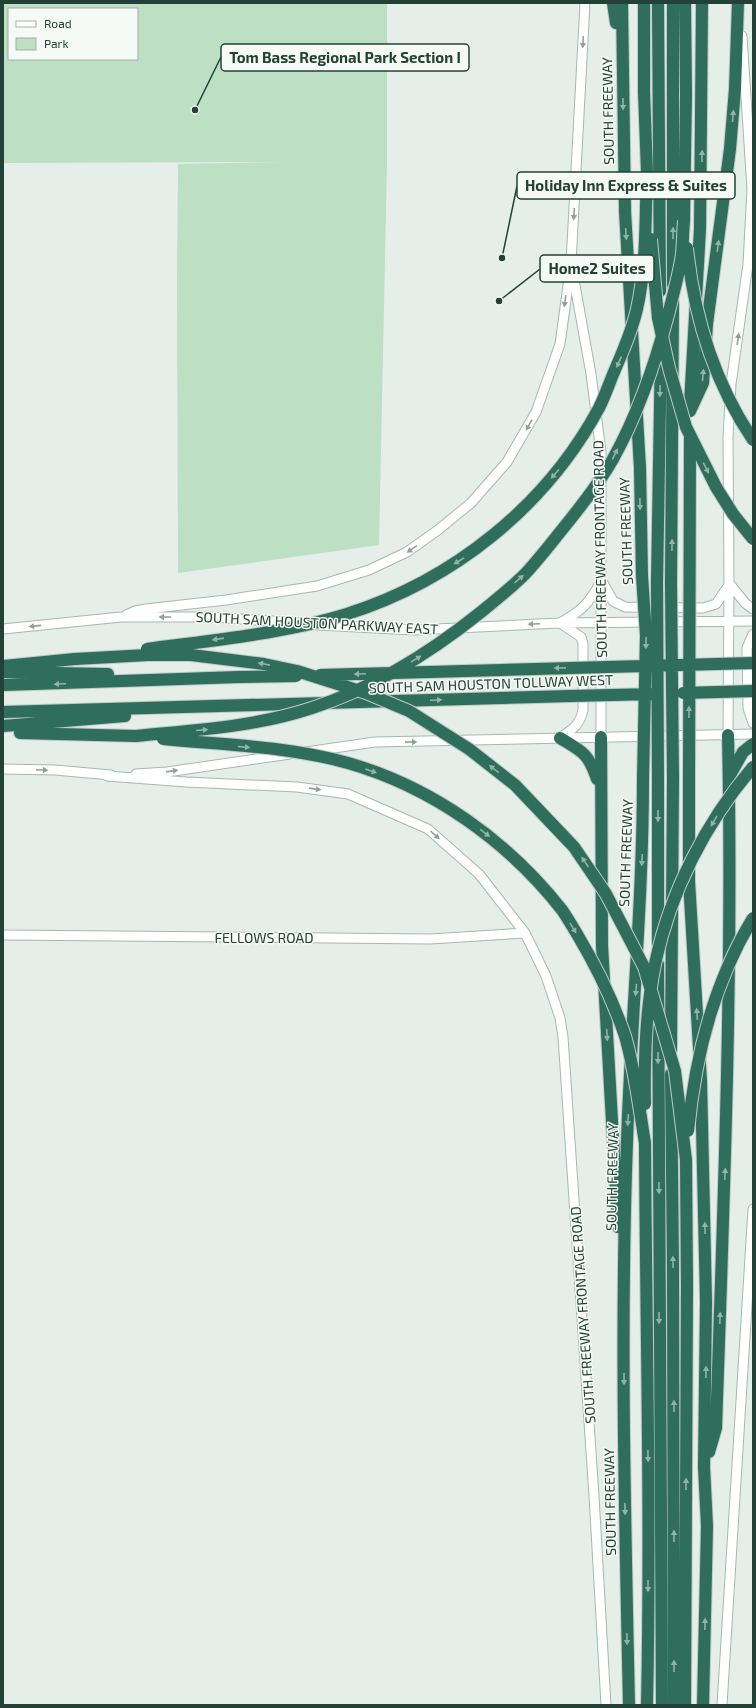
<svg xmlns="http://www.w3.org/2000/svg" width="756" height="1708" font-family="'Exo 2',sans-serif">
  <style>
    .green { fill: #bddfc3; fill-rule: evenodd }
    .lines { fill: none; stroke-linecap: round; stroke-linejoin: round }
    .secondary-casing { stroke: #a3bab0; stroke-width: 11 }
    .highway-casing { stroke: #c1cac7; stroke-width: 14 }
    .secondary { stroke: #fff; stroke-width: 9 }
    .highway { stroke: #2e6e5a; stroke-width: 12 }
    .highway-bridge-casing { stroke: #c1cac7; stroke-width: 14; stroke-linecap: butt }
    .highway-bridge { stroke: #2e6e5a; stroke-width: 12 }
    .oneway { fill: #91a09a }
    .oneway2 { fill: #92b4a8 }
    .labels { text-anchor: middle; stroke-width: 3; stroke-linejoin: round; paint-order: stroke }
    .street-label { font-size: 14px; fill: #234136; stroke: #f6faf7 }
    .leader { fill: none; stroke: #234136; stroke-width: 1.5 }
    .callout-dot { fill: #234136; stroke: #f6faf7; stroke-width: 1.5 }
    .callout { fill: #f6faf7; stroke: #234136; stroke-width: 1.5 }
    .callout-label { font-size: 15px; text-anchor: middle; font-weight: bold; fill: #234136 }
  </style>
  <rect width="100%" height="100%" fill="#e5eee9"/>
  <!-- green -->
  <path class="green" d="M3 3H387V162L379 545 178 573 177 283 178 164 287 162 3 163ZM9 9H137V59H9Z"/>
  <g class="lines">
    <!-- secondary casing -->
    <g class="secondary-casing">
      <path id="secondary" d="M585 3 571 263 591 374 601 452V737
        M603 583 613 601 625 607 703 608 716 604 729 585
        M729 583 745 603 753 609
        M126 615 135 611 146 609 226 600 317 586 369 570 407 552 438 530 471 503 507 462 536 412 560 344 570 271
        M560 623 581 637 583 644V710C580 725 572 730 560 738
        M560 623C583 610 588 604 601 582
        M317 625 415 630 559 623 753 621
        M3 629 121 617H212L301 623
        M753 634 747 648 748 708 753 723
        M728 735 729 583 728 437 731 384 748 264 752 189 742 36
        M306 752 375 742 753 734
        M3 769 55 770 111 775
        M136 774 167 772 290 754
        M107 776 186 782 297 787 348 794 428 829 479 874 525 933 546 976 560 1018 563 1037 594 1496 606 1705
        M3 935 430 939 525 933
        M722 1705 753 1209"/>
    </g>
    <!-- highway casing -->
    <g class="highway-casing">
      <path id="highway" d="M613 3 616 23
        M622 3 625 211 640 468 642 576
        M644 3V92L647 172
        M658 3 660 291
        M673 3V284
        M684 221 686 95 685 3
        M690 404 700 229 702 3
        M690 411 703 383 707 324 730 149 735 89 738 3
        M657 582 661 347
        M671 584 673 302
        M4 666 75 659
        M3 672 108 674
        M3 685 239 677
        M3 712 571 696
        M3 726 125 716
        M20 733 136 736
        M601 737 602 945 618 1227
        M560 738C583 752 588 753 597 779
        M730 775 743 752 753 744
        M658 777V944
        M689 779V881L701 1081 706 1301 704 1467 707 1526 703 1705
        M658 964 662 1705
        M671 1050 673 778
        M671 1074 673 1267 674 1705
        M645 1143C646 1330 651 1518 647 1705
        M709 1452 716 1428C724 1197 733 966 728 735
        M629 1705C625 1517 620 1329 627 1142 631 1021 643 900 643 779
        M685 1705 687 1286 686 1160"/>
    </g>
    <!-- secondary -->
    <use href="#secondary" class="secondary"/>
    <!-- highway -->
    <use href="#highway" class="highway"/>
    <!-- highway-bridge casing -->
    <g class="highway-bridge-casing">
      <path id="highway-bridge" d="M651 239 658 318 669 368 686 427 716 487 733 514 753 539
        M687 248C694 317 714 382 753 440
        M642 576 646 635 643 779
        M657 582 658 777
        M671 584 673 778
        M147 649C213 640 283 634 347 614 454 580 546 506 599 408 605 396 609 384 614 372 623 351 632 331 637 309 647 265 645 217 647 172
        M75 659 148 655H191L264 664 297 671 366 693 409 711 469 749 515 785 574 847 606 894 644 967 675 1071 686 1160
        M320 675 753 663
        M239 677 296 676
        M683 693 753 691
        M571 696 652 694
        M136 736C195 730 255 727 312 708 374 688 430 653 481 612 496 600 511 588 525 574 539 559 552 542 565 526 582 505 600 482 613 459 638 414 655 364 668 315 673 295 679 275 682 254 683 243 683 232 684 221
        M163 739C224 745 288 746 348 763 432 787 508 841 562 910 567 917 572 926 577 934 596 966 613 1000 625 1036 635 1070 639 1107 645 1143
        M689 779 690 438
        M645 1104C644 1059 646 1008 655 964 670 892 706 822 753 767
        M688 1131C695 1056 714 982 753 918"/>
    </g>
    <!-- highway-bridge -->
    <use href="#highway-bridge" class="highway-bridge"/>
  </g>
  <!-- one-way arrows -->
  <defs><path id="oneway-solid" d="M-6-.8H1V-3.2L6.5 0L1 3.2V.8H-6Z"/></defs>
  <g class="oneway">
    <use href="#oneway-solid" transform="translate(583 42) rotate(93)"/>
    <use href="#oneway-solid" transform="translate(574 214) rotate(93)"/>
    <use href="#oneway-solid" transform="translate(565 301) rotate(98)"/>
    <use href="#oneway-solid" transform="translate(738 339) rotate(-82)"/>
    <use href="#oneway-solid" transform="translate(529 425) rotate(120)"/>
    <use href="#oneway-solid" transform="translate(412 549) rotate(145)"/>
    <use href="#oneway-solid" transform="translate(165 617) rotate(-180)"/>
    <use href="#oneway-solid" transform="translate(534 624) rotate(177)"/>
    <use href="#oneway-solid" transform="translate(35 626) rotate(174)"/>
    <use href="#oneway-solid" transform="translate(411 742) rotate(-1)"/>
    <use href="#oneway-solid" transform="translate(42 770) rotate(2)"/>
    <use href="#oneway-solid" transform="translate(172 771) rotate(-8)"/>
    <use href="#oneway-solid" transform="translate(315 789) rotate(8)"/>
    <use href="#oneway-solid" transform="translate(435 835) rotate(42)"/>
  </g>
  <g class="oneway2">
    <use href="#oneway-solid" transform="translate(623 104) rotate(89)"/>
    <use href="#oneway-solid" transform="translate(733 116) rotate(-85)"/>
    <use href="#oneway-solid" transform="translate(702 156) rotate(-89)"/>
    <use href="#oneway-solid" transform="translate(673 233) rotate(-90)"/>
    <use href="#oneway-solid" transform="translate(626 234) rotate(87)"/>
    <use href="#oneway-solid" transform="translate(718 246) rotate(-82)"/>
    <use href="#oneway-solid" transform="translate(619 362) rotate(113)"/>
    <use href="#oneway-solid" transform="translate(703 375) rotate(-85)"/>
    <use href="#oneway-solid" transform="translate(660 391) rotate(91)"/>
    <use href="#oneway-solid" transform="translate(615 454) rotate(-64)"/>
    <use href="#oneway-solid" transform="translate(706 468) rotate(63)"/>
    <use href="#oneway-solid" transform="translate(555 474) rotate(132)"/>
    <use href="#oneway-solid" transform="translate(640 504) rotate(89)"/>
    <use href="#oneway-solid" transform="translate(672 545) rotate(-89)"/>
    <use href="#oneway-solid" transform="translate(459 561) rotate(149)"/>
    <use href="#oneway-solid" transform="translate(519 579) rotate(-42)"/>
    <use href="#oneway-solid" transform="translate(218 639) rotate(172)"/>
    <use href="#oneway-solid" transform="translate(646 643) rotate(91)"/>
    <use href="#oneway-solid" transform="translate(416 659) rotate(-32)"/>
    <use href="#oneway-solid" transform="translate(264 664) rotate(-169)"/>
    <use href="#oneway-solid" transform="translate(560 668) rotate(179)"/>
    <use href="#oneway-solid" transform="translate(360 674) rotate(178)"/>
    <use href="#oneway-solid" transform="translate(60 684) rotate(178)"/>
    <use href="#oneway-solid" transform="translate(436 700) rotate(-2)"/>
    <use href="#oneway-solid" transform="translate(689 712) rotate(-90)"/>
    <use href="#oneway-solid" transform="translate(202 730) rotate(-5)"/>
    <use href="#oneway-solid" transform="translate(244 747) rotate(5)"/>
    <use href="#oneway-solid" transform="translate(494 769) rotate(-142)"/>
    <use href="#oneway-solid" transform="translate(371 771) rotate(19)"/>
    <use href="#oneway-solid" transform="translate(658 816) rotate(90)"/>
    <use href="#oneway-solid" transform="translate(714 821) rotate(120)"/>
    <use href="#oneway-solid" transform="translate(485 833) rotate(37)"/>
    <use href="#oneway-solid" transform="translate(642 860) rotate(93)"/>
    <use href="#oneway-solid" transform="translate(585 862) rotate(-124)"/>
    <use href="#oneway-solid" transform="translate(573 928) rotate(58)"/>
    <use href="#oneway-solid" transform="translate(636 990) rotate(94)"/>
    <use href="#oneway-solid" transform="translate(697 1014) rotate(-94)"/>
    <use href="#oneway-solid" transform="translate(607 1035) rotate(87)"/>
    <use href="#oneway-solid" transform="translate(658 1058) rotate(90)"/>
    <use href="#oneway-solid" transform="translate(628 1120) rotate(93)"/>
    <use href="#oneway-solid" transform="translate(725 1174) rotate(-88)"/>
    <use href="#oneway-solid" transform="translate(659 1188) rotate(90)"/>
    <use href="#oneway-solid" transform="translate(705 1228) rotate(-91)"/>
    <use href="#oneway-solid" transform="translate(673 1262) rotate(-91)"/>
    <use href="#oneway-solid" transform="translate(659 1318) rotate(90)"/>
    <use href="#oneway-solid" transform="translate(720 1318) rotate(-88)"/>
    <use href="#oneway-solid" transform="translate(706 1372) rotate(-89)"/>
    <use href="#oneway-solid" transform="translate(624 1379) rotate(90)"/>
    <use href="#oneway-solid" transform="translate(674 1406) rotate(-90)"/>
    <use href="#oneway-solid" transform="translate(648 1456) rotate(89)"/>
    <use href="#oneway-solid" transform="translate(686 1484) rotate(-89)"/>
    <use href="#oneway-solid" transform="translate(625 1509) rotate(89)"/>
    <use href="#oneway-solid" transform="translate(674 1536) rotate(-90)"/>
    <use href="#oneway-solid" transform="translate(648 1586) rotate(90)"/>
    <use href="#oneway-solid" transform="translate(705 1624) rotate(-89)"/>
    <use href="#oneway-solid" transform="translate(627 1639) rotate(89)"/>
    <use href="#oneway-solid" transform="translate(674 1666) rotate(-90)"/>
  </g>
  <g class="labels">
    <!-- street labels -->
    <g class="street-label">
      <text transform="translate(608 111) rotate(-91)" y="5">SOUTH FREEWAY</text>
      <text transform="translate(626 531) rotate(-92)" y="5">SOUTH FREEWAY</text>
      <text transform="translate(600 549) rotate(-91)" y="5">SOUTH FREEWAY FRONTAGE ROAD</text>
      <text transform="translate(317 623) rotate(3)" y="5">SOUTH SAM HOUSTON PARKWAY EAST</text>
      <text transform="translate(491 684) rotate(-2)" y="5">SOUTH SAM HOUSTON TOLLWAY WEST</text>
      <text transform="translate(626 853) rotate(-88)" y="5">SOUTH FREEWAY</text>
      <text x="264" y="943">FELLOWS ROAD</text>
      <text transform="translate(612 1177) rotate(-89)" y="5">SOUTH FREEWAY</text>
      <text transform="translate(583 1315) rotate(-94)" y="5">SOUTH FREEWAY FRONTAGE ROAD</text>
      <text transform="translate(610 1502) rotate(-91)" y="5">SOUTH FREEWAY</text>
    </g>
  </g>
  <!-- callouts -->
  <path class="leader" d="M195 110L221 57M502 258L517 186M499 301L540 269"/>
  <g class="callout-dot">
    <circle cx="195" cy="110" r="4"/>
    <circle cx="502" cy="258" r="4"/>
    <circle cx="499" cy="301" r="4"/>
  </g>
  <g class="callout">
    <rect x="221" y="44" width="248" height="27" rx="4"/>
    <rect x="517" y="172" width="218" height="27" rx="4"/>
    <rect x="540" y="255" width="114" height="27" rx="4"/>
  </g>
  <g class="callout-label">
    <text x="345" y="63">Tom Bass Regional Park Section I</text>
    <text x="626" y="191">Holiday Inn Express &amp; Suites</text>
    <text x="597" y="274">Home2 Suites</text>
  </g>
  <!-- border -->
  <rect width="756" height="1708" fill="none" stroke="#234136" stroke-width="8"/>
  <!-- legend -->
  <rect x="8" y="8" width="130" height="52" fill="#f6faf7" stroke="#a2b0aa"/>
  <rect x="16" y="21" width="20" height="6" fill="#ffffff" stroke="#a2b0aa"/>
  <text x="44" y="28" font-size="12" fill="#234136">Road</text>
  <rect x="16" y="38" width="20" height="12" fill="#bddfc3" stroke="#a2b0aa"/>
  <text x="44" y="48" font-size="12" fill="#234136">Park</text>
</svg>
